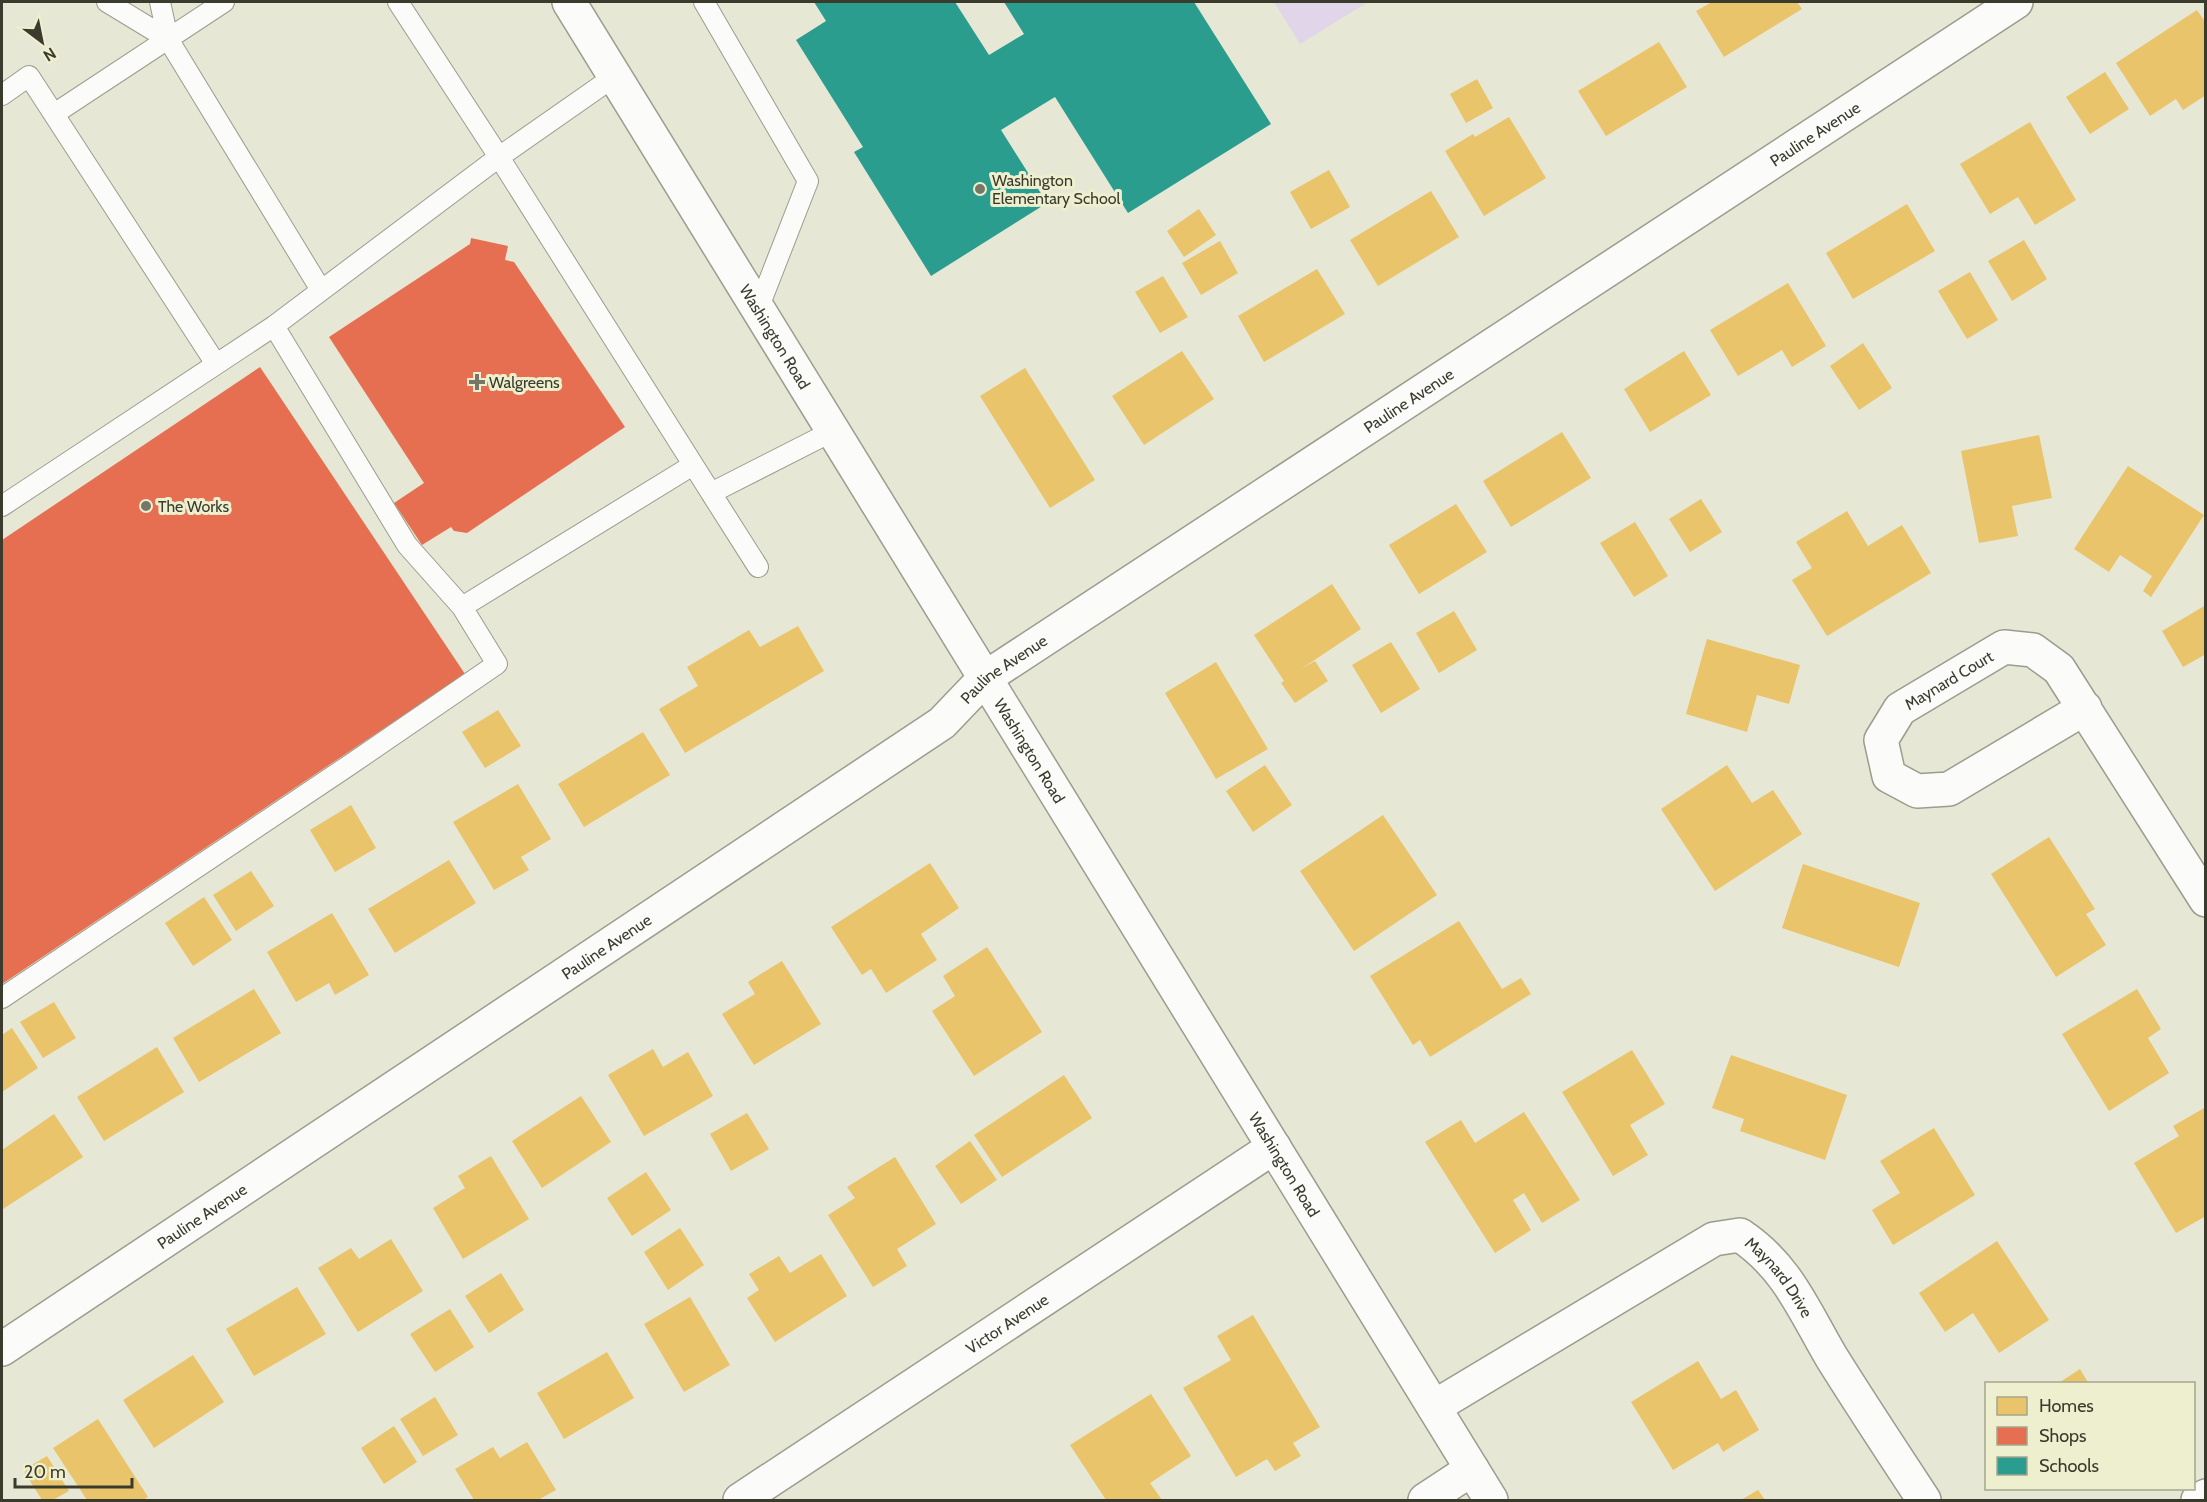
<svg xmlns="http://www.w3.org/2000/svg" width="2207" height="1502" font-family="Cabin,sans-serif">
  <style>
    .green { fill: #e1d5e9 }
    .homes { fill: #e9c46a }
    .shops { fill: #e76f51 }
    .schools { fill: #2a9d8f }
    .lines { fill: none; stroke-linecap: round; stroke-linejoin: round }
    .service-casing { stroke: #9c9c8e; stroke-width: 22 }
    .minor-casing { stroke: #9c9c8e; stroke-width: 36 }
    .service { stroke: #fbfbf9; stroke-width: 20 }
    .minor { stroke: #fbfbf9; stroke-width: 33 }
    .poi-dot { fill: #777768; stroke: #edefce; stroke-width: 2 }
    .labels { text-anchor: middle; stroke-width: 6; stroke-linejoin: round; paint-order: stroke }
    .street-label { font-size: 16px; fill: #3a3a2d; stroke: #edefce }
    .poi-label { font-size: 16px; fill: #3a3a2d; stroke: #edefce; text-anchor: start }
  </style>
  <rect width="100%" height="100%" fill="#e7e7d6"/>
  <!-- green -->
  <path class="green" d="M1274 2H1368L1300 44Z"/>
  <!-- homes -->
  <path class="homes" d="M1712 2H1797L1802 9 1724 57 1696 11Z
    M2197 10 2206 23V95L2183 110 2176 99 2150 116 2116 63Z
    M1659 42 1687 87 1606 136 1578 91Z
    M2105 72 2129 109 2090 134 2066 97Z
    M1477 79 1493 108 1466 123 1450 94Z
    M1509 117 1546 178 1484 216 1445 151 1473 134 1475 137Z
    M2030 122 2076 200 2035 225 2018 197 1990 214 1960 164Z
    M1329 170 1350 207 1311 229 1290 192Z
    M1431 191 1459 237 1378 286 1350 240Z
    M1907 204 1935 251 1853 299 1826 253Z
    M1199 209 1216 235 1184 257 1167 231Z
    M2024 240 2047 279 2012 301 1988 261Z
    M1220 241 1238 273 1201 295 1182 263Z
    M1317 269 1345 314 1264 362 1238 316Z
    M1970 272 1998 320 1967 339 1938 291Z
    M1163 276 1188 317 1160 333 1135 292Z
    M1788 283 1826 346 1792 367 1782 350 1738 376 1710 330Z
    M1863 343 1892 388 1859 410 1830 366Z
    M1182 351 1214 399 1144 445 1112 396Z
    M1684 351 1711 395 1650 432 1624 389Z
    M1025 368 1095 480 1050 508 980 396Z
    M1562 432 1591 478 1511 527 1483 481Z
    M2039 435 2052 498 2012 506 2018 536 1979 543 1961 451Z
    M2128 466 2204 515 2151 597 2143 591 2152 576 2120 555 2109 572 2074 549Z
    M1701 499 1722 532 1690 552 1669 519Z
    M1456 504 1487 552 1419 594 1389 545Z
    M1847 511 1868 546 1902 525 1931 573 1827 636 1792 580 1812 568 1796 542Z
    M1635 522 1668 576 1634 597 1600 543Z
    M1332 584 1361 629 1301 669 1315 661 1328 681 1295 703 1281 683 1284 681 1254 635Z
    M2206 605V654L2183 667 2162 631Z
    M1454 611 1477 650 1439 673 1416 633Z
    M798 626 824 671 685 753 659 709 698 686 687 667 749 630 760 647Z
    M1707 639 1800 665 1789 704 1757 695 1747 732 1686 714Z
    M1391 642 1420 689 1381 713 1352 665Z
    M1216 662 1268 749 1216 779 1165 693Z
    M498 710 521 746 485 768 462 732Z
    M643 732 670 775 584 827 558 784Z
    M1265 765 1292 805 1253 832 1226 791Z
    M1727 765 1752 803 1773 790 1802 834 1715 891 1661 809Z
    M518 784 551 839 521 857 529 870 494 890 453 822Z
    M351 805 376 848 335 872 310 830Z
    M1383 815 1437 895 1354 951 1300 871Z
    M2049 837 2095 909 2086 914 2106 945 2056 977 1991 874Z
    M449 860 476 903 395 953 368 909Z
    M930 863 959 908 921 934 937 960 886 993 871 969 862 975 831 927Z
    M1803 864 1920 903 1899 967 1782 928Z
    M251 871 274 906 236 931 213 895Z
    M204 897 232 940 193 966 165 923Z
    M332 913 369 975 335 995 329 983 296 1002 267 952Z
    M1459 921 1502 989 1521 978 1531 994 1430 1057 1420 1040 1413 1045 1370 976Z
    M987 947 1042 1032 974 1076 932 1011 955 996 943 976Z
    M782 961 821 1024 754 1065 722 1014 755 994 748 982Z
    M254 989 281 1033 199 1082 173 1038Z
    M2137 989 2161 1029 2148 1038 2169 1073 2109 1111 2062 1034Z
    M54 1002 76 1038 43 1058 20 1022Z
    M12 1028 38 1068 2 1092V1035Z
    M157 1047 184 1092 104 1141 77 1097Z
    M653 1049 663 1067 688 1052 713 1096 644 1136 608 1075Z
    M1632 1050 1665 1104 1630 1125 1648 1155 1613 1176 1562 1092Z
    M1731 1055 1847 1095 1825 1160 1740 1131 1744 1119 1712 1108Z
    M1064 1075 1092 1118 1002 1177 974 1135Z
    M581 1096 611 1142 542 1188 512 1141Z
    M2206 1107V1216L2176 1233 2134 1163 2179 1136 2173 1126Z
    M1524 1112 1580 1200 1542 1223 1524 1193 1513 1200 1531 1230 1495 1253 1425 1142 1461 1120 1475 1143Z
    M747 1113 769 1149 731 1171 710 1134Z
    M54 1114 83 1157 3 1209 2 1150Z
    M1934 1128 1975 1195 1893 1245 1872 1210 1900 1193 1880 1161Z
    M970 1141 997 1180 961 1204 935 1166Z
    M491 1156 529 1219 463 1259 433 1208 465 1188 458 1176Z
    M895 1157 936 1224 897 1249 907 1266 873 1287 828 1215 855 1198 847 1187Z
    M646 1172 671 1210 632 1236 607 1198Z
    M680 1228 704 1265 668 1290 644 1252Z
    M391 1239 423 1291 358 1332 318 1268 351 1248 359 1259Z
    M1997 1241 2049 1320 1999 1353 1973 1313 1945 1332 1919 1293Z
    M821 1254 847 1296 775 1342 747 1298 759 1290 749 1274 779 1256 790 1273Z
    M501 1273 524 1310 489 1333 465 1296Z
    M297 1287 326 1334 254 1376 226 1329Z
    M690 1297 730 1365 684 1392 644 1324Z
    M450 1309 474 1347 435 1372 410 1334Z
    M1253 1315 1320 1427 1293 1443 1301 1456 1275 1471 1267 1459 1236 1477 1183 1388 1231 1360 1217 1336Z
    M607 1352 634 1398 564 1439 537 1393Z
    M193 1355 224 1402 154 1448 123 1400Z
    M1698 1361 1721 1399 1736 1390 1759 1430 1723 1452 1718 1443 1673 1470 1631 1402Z
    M2080 1369 2089 1384H2057Z
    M1151 1394 1191 1456 1150 1483 1162 1500H1106L1070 1445Z
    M435 1397 458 1435 423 1456 400 1419Z
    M98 1419 148 1497 143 1500H87L53 1448Z
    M394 1426 417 1462 384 1484 361 1448Z
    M527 1442 556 1490 538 1500H474L455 1469 493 1447 500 1458Z
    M47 1456 69 1491 53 1500H42L23 1470Z
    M1758 1490 1765 1500H1741Z"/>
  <!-- shops -->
  <path class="shops" d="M471 238 508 246 505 260 514 262 625 427 467 533 454 531 451 527 422 545 394 503 424 483 329 337 470 244Z
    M260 367 465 674 2 984V540Z"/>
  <!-- schools -->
  <path class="schools" d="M814 2H955L989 55 1024 34 1004 2H1194L1271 124 1128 213 1055 97 1001 130 1047 203 931 276 854 152 863 147 796 40 826 21Z"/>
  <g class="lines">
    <!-- service casing -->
    <g class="service-casing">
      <path id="service" d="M107 2 168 39
        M160 2 168 39 321 290
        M704 2 808 181 758 309
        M615 76 499 157 711 493 833 431
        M2 95 29 76 216 364
        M54 114 224 2
        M711 493 758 567
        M2 506 274 326 499 157 398 2
        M462 607 693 465
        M2 998 351 764 497 664 462 607 407 545 274 326"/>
    </g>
    <!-- minor casing -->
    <g class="minor-casing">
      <g id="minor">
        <path id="s1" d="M569 2 1491 1500"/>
        <path id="s2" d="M2085 708 1949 789 1917 791 1889 776 1881 740 1900 709 2004 647 2033 650 2059 669 2206 900"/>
        <path id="s3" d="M2 1349 942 723 985 678 2016 2"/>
        <path id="s4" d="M1434 1407 1714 1239 1740 1235C1788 1267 1804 1311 1832 1358 1862 1406 1893 1453 1924 1500"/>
        <path id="s5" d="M740 1500 1274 1147"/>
        <path d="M1425 1500 1472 1469"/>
        <path d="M2198 1500 2206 1496"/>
      </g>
    </g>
    <!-- service -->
    <use href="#service" class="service"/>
    <!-- minor -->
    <use href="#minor" class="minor"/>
  </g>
  <!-- markers -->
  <g class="poi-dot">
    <circle cx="980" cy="189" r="6"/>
    <path d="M474 373h6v6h6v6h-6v6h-6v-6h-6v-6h6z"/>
    <circle cx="146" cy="506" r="6"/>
  </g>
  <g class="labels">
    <!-- street labels -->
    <g class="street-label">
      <text dy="6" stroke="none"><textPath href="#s3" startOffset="2184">Pauline Avenue</textPath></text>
      <text dy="6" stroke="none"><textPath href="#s1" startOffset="393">Washington Road</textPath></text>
      <text dy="6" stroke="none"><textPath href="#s3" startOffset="1698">Pauline Avenue</textPath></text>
      <text dy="6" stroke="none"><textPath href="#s3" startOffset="1212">Pauline Avenue</textPath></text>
      <text dy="6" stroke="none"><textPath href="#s2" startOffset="352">Maynard Court</textPath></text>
      <text dy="6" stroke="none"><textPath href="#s1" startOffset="879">Washington Road</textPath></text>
      <text dy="6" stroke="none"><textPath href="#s3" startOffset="726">Pauline Avenue</textPath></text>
      <text dy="6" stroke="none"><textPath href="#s1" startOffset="1365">Washington Road</textPath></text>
      <text dy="6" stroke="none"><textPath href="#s3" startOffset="240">Pauline Avenue</textPath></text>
      <text dy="6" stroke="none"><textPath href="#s4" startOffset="411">Maynard Drive</textPath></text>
      <text dy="6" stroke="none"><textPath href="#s5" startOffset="320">Victor Avenue</textPath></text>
    </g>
    <!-- poi labels -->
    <g class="poi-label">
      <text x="992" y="186">Washington<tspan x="992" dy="18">Elementary School</tspan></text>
      <text x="489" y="388">Walgreens</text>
      <text x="158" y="512">The Works</text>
    </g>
  </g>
  <!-- border -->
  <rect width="2207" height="1502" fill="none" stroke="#3a3a2d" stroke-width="6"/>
  <!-- legend -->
  <rect x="1985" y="1382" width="210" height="108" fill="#edefce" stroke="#a5a78e" stroke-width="1.5"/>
  <rect x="1997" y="1397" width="30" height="18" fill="#e9c46a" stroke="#a5a78e" stroke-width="1.5"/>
  <text x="2039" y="1412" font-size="18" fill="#3a3a2d">Homes</text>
  <rect x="1997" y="1427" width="30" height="18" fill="#e76f51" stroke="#a5a78e" stroke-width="1.5"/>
  <text x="2039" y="1442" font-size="18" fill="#3a3a2d">Shops</text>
  <rect x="1997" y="1457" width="30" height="18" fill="#2a9d8f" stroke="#a5a78e" stroke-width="1.5"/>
  <text x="2039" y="1472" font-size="18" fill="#3a3a2d">Schools</text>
  <!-- north arrow -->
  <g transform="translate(42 42) rotate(148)" stroke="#edefce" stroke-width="4.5" paint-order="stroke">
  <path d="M0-4.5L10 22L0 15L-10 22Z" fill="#3a3a2d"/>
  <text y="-9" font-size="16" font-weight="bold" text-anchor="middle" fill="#3a3a2d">N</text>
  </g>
  <!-- scale -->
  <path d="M15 1478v9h117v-9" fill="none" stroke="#3a3a2d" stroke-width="3"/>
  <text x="24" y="1478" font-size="18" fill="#3a3a2d" stroke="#edefce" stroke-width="4.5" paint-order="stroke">20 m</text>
</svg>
